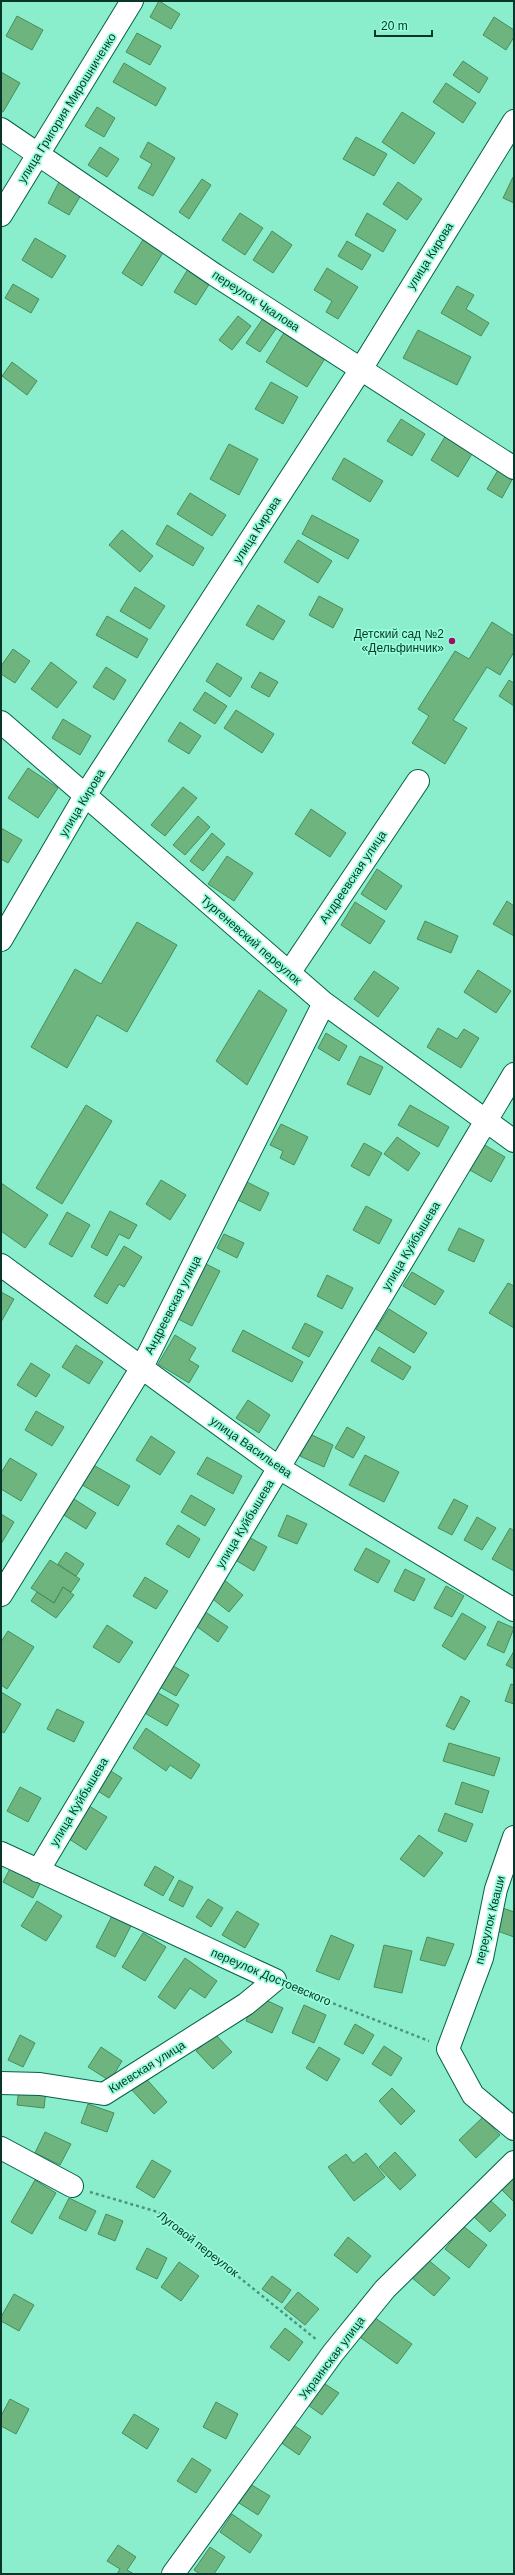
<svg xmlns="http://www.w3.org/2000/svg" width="515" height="2575" font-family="Arial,sans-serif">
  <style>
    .building { fill: #6db47e; stroke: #488e5a }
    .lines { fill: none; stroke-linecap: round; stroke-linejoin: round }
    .minor-casing { stroke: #04614c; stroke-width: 24 }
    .path { stroke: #4b957e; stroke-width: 2.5; stroke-dasharray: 3 3; stroke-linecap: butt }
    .minor { stroke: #fff; stroke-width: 22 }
    .poi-dot { fill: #991164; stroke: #97fcda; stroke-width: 1.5 }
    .labels { text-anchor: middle; stroke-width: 3.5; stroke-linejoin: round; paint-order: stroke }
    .street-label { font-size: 12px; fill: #08362a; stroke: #97fcda }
    .poi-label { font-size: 12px; fill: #08362a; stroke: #97fcda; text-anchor: end }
  </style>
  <rect width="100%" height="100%" fill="#8aeecd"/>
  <!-- building -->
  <path class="building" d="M159 1 180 14 171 29 150 17Z
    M17 16 43 30 32 50 6 36Z
    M494 17 514 30V37L506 50 483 35Z
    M137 33 161 46 150 65 126 52Z
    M463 61 488 78 479 93 453 75Z
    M124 63 166 88 156 106 113 82Z
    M1 72 20 83 3 112 1 111Z
    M446 83 476 103 463 123 433 102Z
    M97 107 115 118 104 137 85 126Z
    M402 112 435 133 414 164 382 142Z
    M356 137 387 154 374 176 343 159Z
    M148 142 175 158 153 196 138 188 152 164 140 157Z
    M100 147 119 159 107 177 88 165Z
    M513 177 514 178V203L503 198Z
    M202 179 211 185 189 219 179 212Z
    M59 182 81 195 69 215 48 203Z
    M398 182 422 199 407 220 383 204Z
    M240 213 263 228 245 255 222 240Z
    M367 213 396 230 383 252 355 235Z
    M272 231 292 245 273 273 253 260Z
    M146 235 166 248 142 286 122 273Z
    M35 238 66 256 52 278 22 260Z
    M347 241 371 255 362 270 338 256Z
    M193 261 215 275 196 305 174 292Z
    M327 268 358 287 338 319 326 312 332 301 314 290Z
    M13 284 39 299 31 313 5 298Z
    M457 286 474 295 466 309 489 323 481 336 441 313Z
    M266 314 280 323 260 352 246 343Z
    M238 316 251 326 232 350 219 340Z
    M418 330 471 357 457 385 403 358Z
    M285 331 326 357 307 387 266 362Z
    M12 362 37 381 27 395 2 376Z
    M271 382 298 397 283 424 255 409Z
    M401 419 425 434 412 456 387 441Z
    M446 435 473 452 458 477 431 460Z
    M229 444 258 459 239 495 210 479Z
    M344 458 383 481 370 502 332 479Z
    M498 470 513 478 502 498 487 489Z
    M190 493 226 515 212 536 177 514Z
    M312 515 359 540 348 559 302 534Z
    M167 525 204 548 193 566 156 544Z
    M122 530 153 556 140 572 109 545Z
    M298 540 332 561 318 583 284 562Z
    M135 587 165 606 150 629 120 611Z
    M319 596 343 609 333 628 309 615Z
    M258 605 285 621 273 640 246 625Z
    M107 616 148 639 137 658 96 635Z
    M492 622 514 636V652L500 675 487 667 453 720 467 728 445 764 412 743 429 716 418 709 455 651 469 659Z
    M13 649 30 661 15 683 1 674V666Z
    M51 662 77 682 57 708 31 689Z
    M217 663 242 678 230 697 206 681Z
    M106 667 126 680 114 700 93 687Z
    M260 672 278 682 269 697 251 687Z
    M509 680 514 683V706L499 696Z
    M205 692 227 706 215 724 193 710Z
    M236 710 274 734 262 753 224 728Z
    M63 719 91 736 80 755 52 738Z
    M180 722 201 736 189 754 168 741Z
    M28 768 58 788 38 818 8 798Z
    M183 787 197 798 165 836 151 825Z
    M311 809 346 833 330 857 295 834Z
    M198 816 210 827 185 855 173 845Z
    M1 828 22 840 8 863 1 859Z
    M212 833 225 844 203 871 190 861Z
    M227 856 253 873 234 901 208 884Z
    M377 869 402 886 386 910 361 894Z
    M507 901 514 906V936L493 924Z
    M355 902 385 921 370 944 341 925Z
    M425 921 458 936 451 953 417 939Z
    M137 922 177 945 127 1032 97 1015 67 1068 31 1047 75 969 101 984Z
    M478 970 511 991 496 1013 464 992Z
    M374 971 399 988 378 1017 354 999Z
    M259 990 287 1010 247 1085 216 1061Z
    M438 1028 457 1039 464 1029 479 1038 461 1068 427 1047Z
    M326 1033 347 1046 339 1061 318 1048Z
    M360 1056 383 1067 370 1095 347 1084Z
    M86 1105 112 1121 62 1204 36 1188Z
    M410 1105 449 1127 438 1147 398 1125Z
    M281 1124 308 1137 294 1165 280 1158 283 1151 270 1145Z
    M397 1137 420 1153 408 1171 384 1154Z
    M364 1143 382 1153 369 1176 351 1166Z
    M483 1144 505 1157 491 1182 468 1169Z
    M161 1180 186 1195 170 1220 146 1204Z
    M247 1182 269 1193 260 1211 238 1200Z
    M1 1183 48 1215 25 1248 1 1231Z
    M366 1206 392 1220 379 1244 353 1230Z
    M110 1211 137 1225 129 1239 119 1234 107 1256 91 1247Z
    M67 1212 90 1225 72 1257 49 1244Z
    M459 1228 484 1240 474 1262 448 1250Z
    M224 1234 244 1243 237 1258 217 1248Z
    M124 1246 142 1257 124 1287 119 1284 107 1304 94 1296Z
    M202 1262 220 1271 192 1326 174 1317Z
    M412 1272 444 1291 435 1305 403 1286Z
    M327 1275 353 1288 342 1309 317 1296Z
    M508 1283 514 1286V1328L489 1313Z
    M1 1292 14 1299 1 1322Z
    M389 1309 427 1333 414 1353 376 1329Z
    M305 1323 323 1332 309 1357 292 1348Z
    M243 1330 303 1362 292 1382 232 1351Z
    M175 1335 196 1348 189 1360 199 1366 189 1383 158 1364Z
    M76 1345 103 1362 89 1384 62 1367Z
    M379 1347 411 1367 403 1380 371 1361Z
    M31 1363 50 1375 36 1397 17 1385Z
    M248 1400 270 1415 259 1433 236 1418Z
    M36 1411 64 1427 52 1446 25 1430Z
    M347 1427 365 1437 353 1458 335 1448Z
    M310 1434 333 1445 324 1467 300 1456Z
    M151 1436 175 1452 160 1475 136 1460Z
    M365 1455 399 1472 384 1502 349 1485Z
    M207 1457 242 1476 233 1494 197 1474Z
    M10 1458 37 1474 21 1501 1 1489V1473Z
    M90 1463 130 1486 118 1506 79 1483Z
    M191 1495 215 1509 205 1526 181 1512Z
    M74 1499 96 1513 86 1529 64 1515Z
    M454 1499 468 1506 452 1535 438 1528Z
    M1 1514 14 1522 1 1544Z
    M287 1515 307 1524 297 1544 278 1536Z
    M477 1517 496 1528 482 1550 464 1540Z
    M178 1525 200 1539 189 1558 166 1544Z
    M510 1528 514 1531V1571L492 1559Z
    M245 1535 267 1547 254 1571 232 1558Z
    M366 1548 390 1561 378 1583 354 1570Z
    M66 1552 84 1564 76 1576 58 1564Z
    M50 1560 80 1579 71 1592 63 1587 54 1603 31 1588Z
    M405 1569 425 1579 414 1601 394 1591Z
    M145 1577 168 1591 156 1609 133 1596Z
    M223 1579 243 1595 229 1612 209 1596Z
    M446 1586 464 1596 452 1617 434 1608Z
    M63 1587 74 1595 56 1618 31 1601 37 1592 54 1603Z
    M201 1609 228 1627 218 1642 192 1623Z
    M462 1613 486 1627 465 1660 442 1646Z
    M498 1621 514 1628 504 1653 487 1645Z
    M107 1625 133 1642 119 1663 93 1647Z
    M8 1631 34 1647 7 1689 1 1685V1642Z
    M514 1651V1669L506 1665Z
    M163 1660 189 1675 176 1696 151 1682Z
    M511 1684 514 1685V1704L505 1701Z
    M155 1691 179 1705 167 1726 143 1712Z
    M1 1692 21 1704 4 1733 1 1731Z
    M461 1696 470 1701 454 1730 446 1726Z
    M57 1709 84 1722 74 1742 47 1729Z
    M146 1728 200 1765 191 1779 170 1765 166 1771 133 1748Z
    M449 1743 500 1758 494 1776 443 1761Z
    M106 1768 122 1778 109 1798 93 1788Z
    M462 1782 489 1791 482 1813 455 1804Z
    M20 1787 41 1798 28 1822 7 1811Z
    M81 1801 107 1817 86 1850 60 1833Z
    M445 1813 473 1824 466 1842 438 1831Z
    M419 1835 443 1853 424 1877 400 1859Z
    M13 1863 43 1878 33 1898 3 1882Z
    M155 1866 174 1877 163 1896 144 1885Z
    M179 1880 193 1887 183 1907 169 1900Z
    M208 1899 223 1908 211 1927 196 1917Z
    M37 1901 62 1916 46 1941 21 1926Z
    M500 1907 514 1912V1937L492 1929Z
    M237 1911 259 1924 245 1948 222 1935Z
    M113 1914 132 1924 115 1957 96 1947Z
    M143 1933 166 1947 145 1981 122 1967Z
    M331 1935 354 1945 339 1980 316 1971Z
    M427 1937 454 1944 445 1966 420 1960Z
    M384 1945 412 1951 402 1993 374 1987Z
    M185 1958 217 1981 205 1998 190 1988 175 2009 158 1997Z
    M257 1996 283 2008 272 2033 246 2021Z
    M304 2005 326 2015 314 2043 292 2033Z
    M355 2024 374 2035 363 2054 344 2044Z
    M215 2034 232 2052 213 2069 196 2051Z
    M20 2035 35 2043 23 2067 8 2060Z
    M384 2046 402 2058 391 2076 372 2064Z
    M101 2047 122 2061 110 2081 88 2067Z
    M319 2047 340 2059 327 2081 306 2068Z
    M142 2074 167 2102 154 2114 129 2087Z
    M19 2088 46 2091 44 2108 17 2105Z
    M392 2088 415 2111 401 2125 379 2101Z
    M88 2104 114 2113 107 2132 81 2123Z
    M483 2117 500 2135 476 2158 459 2140Z
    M45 2132 71 2144 60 2165 35 2153Z
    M395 2152 416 2175 400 2190 379 2167Z
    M366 2153 385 2177 354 2201 328 2167 346 2154 353 2163Z
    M152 2160 171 2171 154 2198 136 2187Z
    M514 2173V2202L499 2187Z
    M35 2180 56 2193 32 2234 11 2222Z
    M69 2198 96 2211 86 2231 59 2218Z
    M489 2199 506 2215 490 2232 473 2216Z
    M106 2214 123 2221 115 2241 98 2234Z
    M463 2226 487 2245 469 2268 445 2249Z
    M348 2237 371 2256 357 2273 334 2255Z
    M147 2248 167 2258 157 2279 136 2269Z
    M427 2259 450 2278 434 2296 411 2277Z
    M179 2262 199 2276 181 2301 161 2287Z
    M272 2276 291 2290 282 2303 262 2289Z
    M298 2292 319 2309 305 2325 284 2308Z
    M14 2294 34 2305 19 2331 1 2321V2317Z
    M371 2315 412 2344 397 2364 357 2335Z
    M285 2328 303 2342 289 2361 270 2347Z
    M322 2382 339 2393 322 2415 305 2403Z
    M10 2399 29 2409 16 2434 1 2426V2416Z
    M216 2402 238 2414 226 2439 203 2427Z
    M134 2414 159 2429 147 2449 122 2433Z
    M292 2424 311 2437 299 2455 280 2442Z
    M192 2458 211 2470 196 2493 177 2481Z
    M250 2484 270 2496 258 2515 239 2503Z
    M232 2514 262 2535 250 2553 220 2532Z
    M118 2545 136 2557 127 2570 134 2574H117L120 2569 107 2561Z
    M210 2547 225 2557 214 2574H200L194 2570Z"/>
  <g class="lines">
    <!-- minor casing -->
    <g class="minor-casing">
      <path id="minor" d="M1 129 215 275 514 468
        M1 215 132 1
        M1 722 324 1003 514 1141
        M1 940 86 794 361 369 514 121
        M289 973 418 781
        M1 1265 279 1468 514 1610
        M1 1595 141 1369 324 1003
        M514 1837 496 1889 482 1958 448 2049 473 2095 514 2129
        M1 1853 275 1980 246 2004 104 2094 40 2084 1 2083
        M38 1871 514 1074
        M1 2148 72 2186
        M173 2574 333 2353 385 2289 514 2162"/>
    </g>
    <!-- path -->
    <path class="path" d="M294 1988 429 2041
      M90 2192 158 2212 317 2340"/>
    <!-- minor -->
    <use href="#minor" class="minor"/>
  </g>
  <!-- markers -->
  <circle class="poi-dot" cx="452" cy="641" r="4"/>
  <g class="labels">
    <!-- street labels -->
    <g class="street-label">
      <text transform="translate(67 108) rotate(-58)" y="4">улица Григория Мирошниченко</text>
      <text transform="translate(430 256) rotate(-58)" y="4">улица Кирова</text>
      <text transform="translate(256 301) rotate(33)" y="4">переулок Чкалова</text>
      <text transform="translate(257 530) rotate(-57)" y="4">улица Кирова</text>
      <text transform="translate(82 803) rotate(-59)" y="4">улица Кирова</text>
      <text transform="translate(353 877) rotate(-56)" y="4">Андреевская улица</text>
      <text transform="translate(251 940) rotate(41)" y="4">Тургеневский переулок</text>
      <text transform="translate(411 1246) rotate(-59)" y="4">улица Куйбышева</text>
      <text transform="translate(173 1305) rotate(-63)" y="4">Андреевская улица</text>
      <text transform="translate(251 1447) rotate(35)" y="4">улица Васильева</text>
      <text transform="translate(245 1524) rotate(-59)" y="4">улица Куйбышева</text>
      <text transform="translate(79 1802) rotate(-59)" y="4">улица Куйбышева</text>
      <text transform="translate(490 1920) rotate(-76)" y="4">переулок Кваши</text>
      <text transform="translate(271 1977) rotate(23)" y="4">переулок Достоевского</text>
      <text transform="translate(147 2067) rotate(-32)" y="4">Киевская улица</text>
      <text transform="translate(198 2244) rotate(38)" y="4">Луговой переулок</text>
      <text transform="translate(332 2358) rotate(-53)" y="4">Украинская улица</text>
    </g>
    <!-- poi labels -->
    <g class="poi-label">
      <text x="444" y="638">Детский сад №2<tspan x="444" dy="14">«Дельфинчик»</tspan></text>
    </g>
  </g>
  <!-- border -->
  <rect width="515" height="2575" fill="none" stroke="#08362a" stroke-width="4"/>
  <!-- scale -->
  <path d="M375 30v6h57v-6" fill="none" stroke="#08362a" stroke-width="2"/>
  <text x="381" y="30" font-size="12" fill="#08362a" stroke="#97fcda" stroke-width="3" paint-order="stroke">20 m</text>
</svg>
